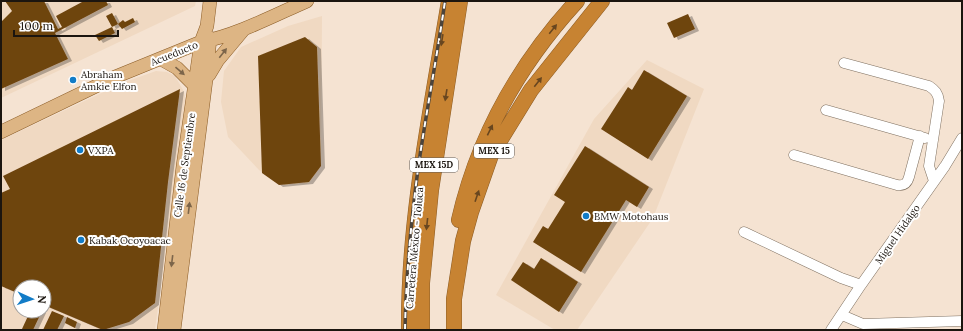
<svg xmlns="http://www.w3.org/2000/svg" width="963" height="331" font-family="Lora,serif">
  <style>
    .built { fill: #f0d9c2; fill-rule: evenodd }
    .building { fill: #6e440f; filter: url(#shadow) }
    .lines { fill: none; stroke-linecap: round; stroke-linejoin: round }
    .minor-casing { stroke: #7f7060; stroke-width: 11 }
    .major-casing { stroke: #8b5c26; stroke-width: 14 }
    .highway-casing { stroke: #8b5c26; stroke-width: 16 }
    .minor { stroke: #fff; stroke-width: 10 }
    .major { stroke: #ddb584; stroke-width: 13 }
    .highway { stroke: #c78332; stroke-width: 15 }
    .rail-casing { stroke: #4c443b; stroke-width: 3.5 }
    .rail { stroke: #fff; stroke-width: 2; stroke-dasharray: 6; stroke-linecap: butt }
    .oneway { fill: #68461f }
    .oneway2 { fill: #7c654a }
    .poi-dot { fill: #127cc7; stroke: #fff; stroke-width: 1.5 }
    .labels { text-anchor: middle; stroke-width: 4; stroke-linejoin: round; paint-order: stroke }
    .shield { fill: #fff; stroke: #5f5b57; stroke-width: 1 }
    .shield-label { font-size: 9px; font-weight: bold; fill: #1b150f }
    .street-label { font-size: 10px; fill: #1b150f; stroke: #fff }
    .poi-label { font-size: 10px; fill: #1b150f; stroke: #fff; text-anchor: start }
  </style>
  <defs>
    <filter id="shadow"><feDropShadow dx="4" dy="2" stdDeviation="0" flood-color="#0004"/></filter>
  </defs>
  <rect width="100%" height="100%" fill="#f5e3d2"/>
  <!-- built -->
  <path class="built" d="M1 1H196L195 6 1 98Z
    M322 16 321 166 307 184 279 185 259 170 228 137 221 102 224 71 241 47 288 26Z
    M647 60 704 89 653 218 577 330H555L496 295 594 119Z
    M156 71 167 72 175 76 183 90 186 99 155 330H1V140L125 82ZM20 287H44V311H20Z"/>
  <!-- building -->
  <path class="building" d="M5 1H44L58 29 62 27 56 16 82 2 81 1H106L108 5 55 33 68 59 1 89V22L12 11Z
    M112 13 118 24 112 27 106 16Z
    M688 14 695 29 674 38 667 23Z
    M133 18 135 22 122 29 118 24 123 20 125 22Z
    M112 27 115 33 99 41 95 35Z
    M305 37 317 47 321 166 309 182 279 185 262 173 258 56Z
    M644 70 687 96 648 159 601 129 628 87 632 90Z
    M180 89 168 182 155 303 129 322 103 330 44 305V287H20V294L1 286V193L10 189 3 176Z
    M585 146 649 187 637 207 626 200 581 272 533 242 543 226 548 229 565 202 554 195Z
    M541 258 578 282 559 312 511 280 523 262 534 269Z
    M28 311H42L33 330 22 329 28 316 26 315Z
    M52 311 64 316 57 330H43Z
    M67 317 77 322 75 328 65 323Z"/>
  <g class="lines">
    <!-- minor casing -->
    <g class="minor-casing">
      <path id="minor" d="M844 63 929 86C935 90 938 93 939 101L929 166 934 181
        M826 110 925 138
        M794 155 897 185C904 186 907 184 909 177L920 136
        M744 232 841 278 861 285
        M842 315 863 324 962 321
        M831 330 861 285 945 166 962 138"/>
    </g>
    <!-- major casing -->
    <g class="major-casing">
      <path id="major" d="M161 59 177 68 195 86
        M209 75 218 60 244 29
        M1 132 115 77 201 42C235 36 275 15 307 1
        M164 330 183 166 201 42 207 26 210 1
        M174 330 206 80 210 38"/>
    </g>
    <!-- highway casing -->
    <g class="highway-casing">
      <path id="highway" d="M459 220C478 137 520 63 577 1
        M409 330C408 220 431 110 449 1
        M422 330V283L431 190 460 1
        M454 330V299L463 241 471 212 491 155 531 90 602 1"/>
    </g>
    <!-- minor -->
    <use href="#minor" class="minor"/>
    <!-- major -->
    <use href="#major" class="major"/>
    <!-- highway -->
    <use href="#highway" class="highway"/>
    <!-- rail casing -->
    <g class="rail-casing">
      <path id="rail" d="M405 330C406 276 411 222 418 169 426 113 437 57 445 1"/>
    </g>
    <!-- rail -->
    <use href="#rail" class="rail"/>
  </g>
  <!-- one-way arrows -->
  <defs><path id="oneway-solid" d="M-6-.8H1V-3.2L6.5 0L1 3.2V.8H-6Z"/></defs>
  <g class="oneway">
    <use href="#oneway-solid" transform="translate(553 29) rotate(-51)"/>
    <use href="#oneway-solid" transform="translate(442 40) rotate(99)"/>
    <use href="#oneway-solid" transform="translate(538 82) rotate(-52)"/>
    <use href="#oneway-solid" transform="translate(446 95) rotate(99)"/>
    <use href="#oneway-solid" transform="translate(490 130) rotate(-64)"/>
    <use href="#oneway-solid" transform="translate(477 196) rotate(-71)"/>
    <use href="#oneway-solid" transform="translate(427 224) rotate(96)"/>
  </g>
  <g class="oneway2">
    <use href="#oneway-solid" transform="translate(223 53) rotate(-52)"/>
    <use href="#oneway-solid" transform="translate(180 71) rotate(41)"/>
    <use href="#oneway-solid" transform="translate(189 208) rotate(-83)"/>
    <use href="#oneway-solid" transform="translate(172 261) rotate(97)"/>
  </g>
  <!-- markers -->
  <g class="poi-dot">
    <circle cx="73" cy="80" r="4"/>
    <circle cx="80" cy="150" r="4"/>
    <circle cx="586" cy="216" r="4"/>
    <circle cx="81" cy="240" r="4"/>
  </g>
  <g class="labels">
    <!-- shield labels -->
    <g class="shield">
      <rect x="474" y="144" width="40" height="14" rx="3"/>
      <rect x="410" y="158" width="48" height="14" rx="3"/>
    </g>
    <g class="shield-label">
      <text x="494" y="154">MEX 15</text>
      <text x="434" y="168">MEX 15D</text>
    </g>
    <!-- street labels -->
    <g class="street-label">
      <text transform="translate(174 53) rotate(-22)" y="4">Acueducto</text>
      <text transform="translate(184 165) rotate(-82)" y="4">Calle 16 de Septiembre</text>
      <text transform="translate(897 234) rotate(-55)" y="4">Miguel Hidalgo</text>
      <text transform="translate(414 248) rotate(-85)" y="4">Carretera México - Toluca</text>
    </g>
    <!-- poi labels -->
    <g class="poi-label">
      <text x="81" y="78">Abraham<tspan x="81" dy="12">Amkie Elfon</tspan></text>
      <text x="88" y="154">VXPA</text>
      <text x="594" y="220">BMW Motohaus</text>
      <text x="89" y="244">Kabak Ocoyoacac</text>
    </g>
  </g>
  <!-- border -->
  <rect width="963" height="331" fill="none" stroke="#1b150f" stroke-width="4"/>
  <!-- north arrow -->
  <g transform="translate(32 299) rotate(93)"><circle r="19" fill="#ffffff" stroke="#a4a19f"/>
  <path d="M0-3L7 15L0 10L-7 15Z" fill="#127cc7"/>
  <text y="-6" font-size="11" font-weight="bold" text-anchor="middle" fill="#1b150f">N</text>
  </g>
  <!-- scale -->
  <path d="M14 30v6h104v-6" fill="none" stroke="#1b150f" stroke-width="2"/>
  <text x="20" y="30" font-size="12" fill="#1b150f" stroke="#ffffff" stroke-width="3" paint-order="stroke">100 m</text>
</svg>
